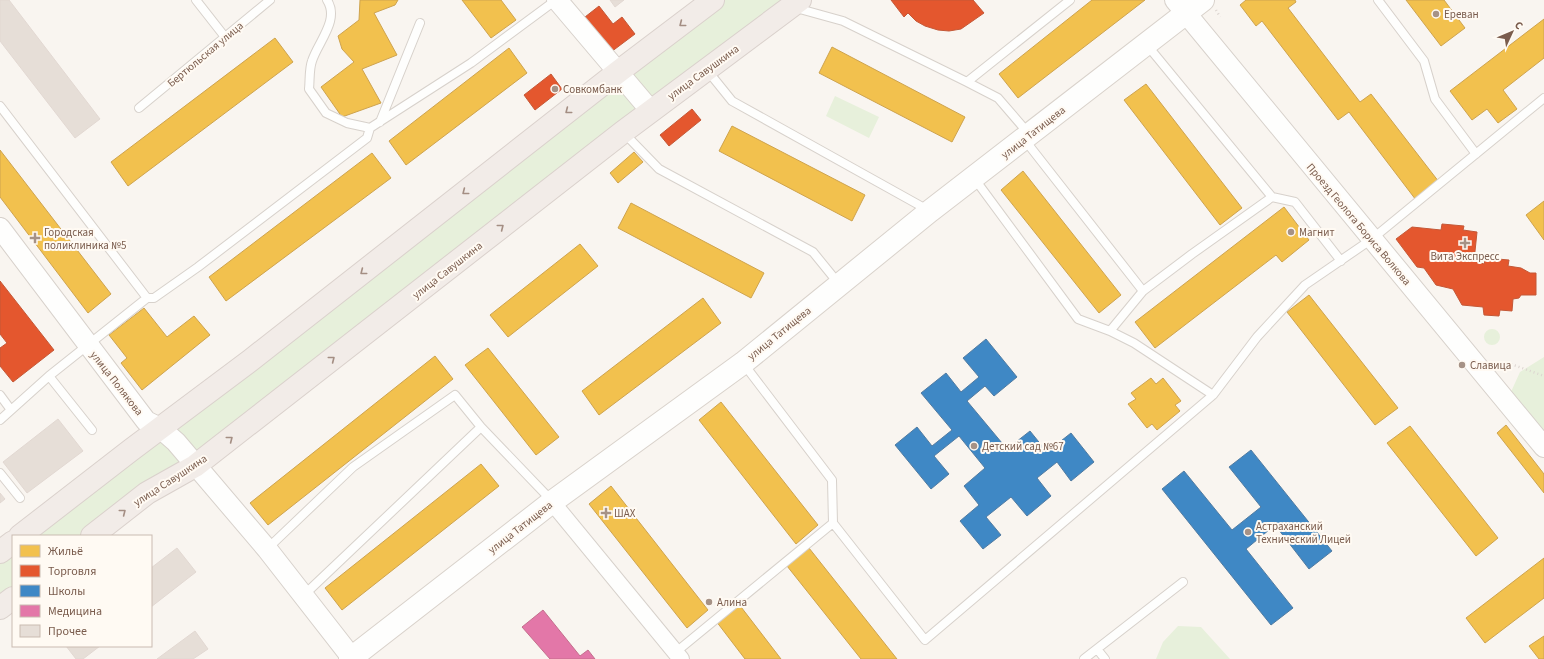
<svg xmlns="http://www.w3.org/2000/svg" width="1544" height="659" font-family="'Source Sans 3',sans-serif">
  <style>
    .green { fill: #e7f0db }
    .homes { fill: #f2c14e; stroke: #cea34e }
    .shops { fill: #e4572e; stroke: #c45837 }
    .schools { fill: #3f88c5; stroke: #517ba1 }
    .health { fill: #e377a8; stroke: #c46f8d }
    .building { fill: #e6ded7; stroke: #e2d8d2 }
    .lines { fill: none; stroke-linecap: round; stroke-linejoin: round }
    .service-casing { stroke: #d7d1cb; stroke-width: 10 }
    .minor-casing { stroke: #d7d1cb; stroke-width: 18 }
    .tertiary-casing { stroke: #d7d1cb; stroke-width: 22 }
    .secondary-casing { stroke: #d9d2cb; stroke-width: 24 }
    .trunk-casing { stroke: #dad1cc; stroke-width: 24 }
    .path { stroke: #dcd5d0; stroke-width: 2.5; stroke-dasharray: 1 3; stroke-linecap: butt }
    .service { stroke: #fefefd; stroke-width: 8 }
    .minor { stroke: #fefefd; stroke-width: 16 }
    .tertiary { stroke: #fefefd; stroke-width: 20 }
    .secondary { stroke: #fefefd; stroke-width: 22 }
    .trunk { stroke: #f2ece8; stroke-width: 22 }
    .oneway { stroke: #a48e83 }
    .poi-dot { fill: #a69286; stroke: #fffaf3; stroke-width: 1.5 }
    .labels { text-anchor: middle; stroke-width: 4; stroke-linejoin: round; paint-order: stroke }
    .poi-label { font-size: 11px; fill: #7a5c4d; stroke: #fffaf3; text-anchor: start }
    .street-label { font-size: 11px; fill: #7a5c4d; stroke: #fffaf3 }
  </style>
  <rect width="100%" height="100%" fill="#f9f5f0"/>
  <!-- green -->
  <path class="green" d="M713 0H799L92 536H20Z
    M835 96 879 117 869 138 826 116Z
    M1484 337a8 8 0 1 1 16 0a8 8 0 1 1-16 0Z
    M1544 357V437L1510 394 1520 372Z
    M13 542V598L0 608V552Z
    M1178 626 1201 627 1230 659H1156L1163 642Z"/>
  <!-- homes -->
  <path class="homes" d="M360 0H398L395 5 374 13 397 55 362 69 381 103 342 117 321 87 354 62 342 49 338 36 359 20Z
    M462 0H501L516 20 491 38Z
    M1092 0H1145L1018 98 999 74Z
    M1246 0H1295L1296 2 1288 8 1360 102 1371 94 1439 182 1416 200 1349 112 1338 120 1262 21 1256 26 1240 5Z
    M1406 0H1444L1465 28 1441 46Z
    M1544 19V58L1503 90 1517 109 1498 123 1487 109 1472 120 1450 91Z
    M275 38 293 62 128 186 111 162Z
    M832 47 965 117 952 142 819 73Z
    M509 48 527 73 406 165 389 141Z
    M1146 84 1242 208 1220 225 1124 100Z
    M732 126 865 195 852 221 719 151Z
    M0 150 111 294 88 313 0 197Z
    M634 152 643 162 618 183 610 173Z
    M372 153 391 178 226 301 209 277Z
    M1023 171 1121 295 1099 313 1001 190Z
    M1544 201V240L1526 215Z
    M631 203 764 273 751 298 618 228Z
    M1284 207 1309 240 1282 262 1276 255 1155 348 1135 322Z
    M580 244 598 266 508 337 490 315Z
    M1309 295 1398 408 1375 425 1287 312Z
    M703 298 721 323 599 415 582 391Z
    M144 308 167 337 194 316 210 335 142 390 121 363 127 358 109 335Z
    M488 348 559 437 536 455 465 365Z
    M435 356 453 379 268 525 250 503Z
    M1151 378 1156 384 1163 378 1181 401 1175 405 1180 411 1157 430 1152 424 1147 428 1128 404 1136 399 1131 393Z
    M721 402 818 525 796 544 699 420Z
    M1506 425 1544 474V493L1497 433Z
    M1410 426 1498 538 1476 556 1387 443Z
    M481 464 499 486 342 610 325 588Z
    M611 486 708 610 687 628 589 504Z
    M809 548 897 659H861L787 566Z
    M1544 558V598L1485 643 1466 618Z
    M738 603 781 659H745L716 621Z
    M1544 636V659H1539L1529 646Z"/>
  <!-- shops -->
  <path class="shops" d="M891 0H973L984 13 961 29 949 31 938 30 925 26 916 21 908 13 904 17Z
    M599 6 613 24 622 17 635 34 611 52 585 17Z
    M551 74 562 89 535 110 524 95Z
    M692 109 701 120 669 146 660 135Z
    M1442 224 1464 226 1463 230 1477 232 1474 261 1484 264 1486 258 1509 260 1508 266 1521 268 1530 273H1536V295H1521L1519 298 1513 299 1512 311 1500 310 1499 316 1484 315 1483 307 1462 305 1453 289 1436 285 1424 268 1417 267 1396 239 1412 227 1441 230Z
    M0 281 54 350 13 382 0 366V348L7 343 0 334Z"/>
  <!-- schools -->
  <path class="schools" d="M986 339 1017 377 994 396 985 386 967 401 1007 449 1030 431 1047 452 1071 433 1094 462 1071 481 1057 462 1037 478 1051 496 1027 516 1011 497 986 517 1001 535 983 549 960 521 979 505 964 486 985 468 959 436 934 456 949 474 931 489 895 445 917 427 932 446 952 430 921 393 946 373 961 392 979 377 963 358Z
    M1251 450 1332 551 1309 569 1275 525 1246 549 1293 608 1271 625 1162 489 1184 471 1232 530 1261 507 1229 467Z"/>
  <!-- health -->
  <path class="health" d="M543 610 580 656 588 650 595 659H550L522 627Z"/>
  <!-- building -->
  <path class="building" d="M0 0H9L100 119 75 138 0 41Z
    M610 0H624L615 7Z
    M58 419 83 451 27 493 3 462Z
    M0 493 5 499 0 503Z
    M177 548 196 572 151 607V568Z
    M195 631 208 649 193 659H157Z
    M66 646H100L83 659H76Z"/>
  <g class="lines">
    <!-- service casing -->
    <g class="service-casing">
      <path id="service" d="M196 0 225 37
        M327 0C340 20 318 42 312 61 309 69 310 80 309 89L326 113 347 123 370 128 471 63 556 0
        M1378 0 1424 61 1435 99 1476 154
        M796 8 843 21 967 82
        M1147 45 1272 197
        M707 70 732 101 928 210
        M0 106 147 298 49 376 92 430
        M139 108 270 0
        M380 122 420 23
        M623 132 659 169 813 252 839 284
        M1029 134 998 98 967 82 1070 0
        M1024 139 1143 291
        M147 298H154L198 267 367 138 370 128
        M1110 331 1143 291 1192 254 1272 197 1295 202 1341 261
        M743 363 832 480 833 523 925 640 1213 395 1134 343 1110 331 1078 319 974 178
        M0 395 11 410
        M1213 395 1257 337 1305 285 1372 239 1544 98
        M0 420 49 376
        M0 473 20 498
        M267 549 353 467 455 395 481 427 552 501
        M304 595 481 427
        M1097 649 1105 659
        M676 652 833 523
        M1084 659 1183 582"/>
    </g>
    <!-- minor casing -->
    <g class="minor-casing">
      <path id="minor" d="M552 502 681 659"/>
    </g>
    <!-- tertiary casing -->
    <g class="tertiary-casing">
      <path id="tertiary" d="M557 0 651 111
        M1175 0 1544 447
        M0 228 146 421 160 428 176 442 267 549 352 658"/>
    </g>
    <!-- secondary casing -->
    <g class="secondary-casing">
      <path id="secondary" d="M350 659 552 502 743 363 930 211 1203 0"/>
    </g>
    <!-- trunk casing -->
    <g class="trunk-casing">
      <path id="trunk" d="M20 536 131 450 251 360 618 72 713 0
        M92 536 147 493 195 466 623 132 800 0
        M0 552 13 542
        M0 608 13 598"/>
    </g>
    <!-- path -->
    <path class="path" d="M1216 10 1220 17
      M1511 364 1544 376"/>
    <!-- service -->
    <use href="#service" class="service"/>
    <!-- minor -->
    <use href="#minor" class="minor"/>
    <!-- tertiary -->
    <use href="#tertiary" class="tertiary"/>
    <!-- secondary -->
    <use href="#secondary" class="secondary"/>
    <!-- trunk -->
    <use href="#trunk" class="trunk"/>
  </g>
  <!-- one-way arrows -->
  <defs><path id="oneway-chevron" d="M-2-3.5L2.5 0L-2 3.5" fill="none" stroke-width="1.6" stroke-linecap="round" stroke-linejoin="round"/></defs>
  <g class="oneway">
    <use href="#oneway-chevron" transform="translate(682 24) rotate(142)"/>
    <use href="#oneway-chevron" transform="translate(568 111) rotate(142)"/>
    <use href="#oneway-chevron" transform="translate(465 192) rotate(142)"/>
    <use href="#oneway-chevron" transform="translate(501 227) rotate(-38)"/>
    <use href="#oneway-chevron" transform="translate(363 272) rotate(142)"/>
    <use href="#oneway-chevron" transform="translate(332 359) rotate(-38)"/>
    <use href="#oneway-chevron" transform="translate(230 439) rotate(-38)"/>
    <use href="#oneway-chevron" transform="translate(123 512) rotate(-38)"/>
  </g>
  <!-- markers -->
  <g class="poi-dot">
    <circle cx="1436" cy="14" r="4"/>
    <circle cx="555" cy="89" r="4"/>
    <circle cx="1291" cy="232" r="4"/>
    <path d="M33 232h4v4h4v4h-4v4h-4v-4h-4v-4h4z"/>
    <path d="M1463 237h4v4h4v4h-4v4h-4v-4h-4v-4h4z"/>
    <circle cx="1462" cy="365" r="4"/>
    <circle cx="974" cy="446" r="4"/>
    <path d="M604 507h4v4h4v4h-4v4h-4v-4h-4v-4h4z"/>
    <circle cx="1248" cy="532" r="4"/>
    <circle cx="709" cy="602" r="4"/>
  </g>
  <g class="labels">
    <!-- poi labels -->
    <g class="poi-label">
      <text x="1444" y="18">Ереван</text>
      <text x="563" y="93">Совкомбанк</text>
      <text x="44" y="236">Городская<tspan x="44" dy="13">поликлиника №5</tspan></text>
      <text x="1299" y="236">Магнит</text>
      <text x="1465" y="260" text-anchor="middle">Вита Экспресс</text>
      <text x="1470" y="369">Славица</text>
      <text x="982" y="450">Детский сад №67</text>
      <text x="614" y="517">ШАХ</text>
      <text x="1256" y="530">Астраханский<tspan x="1256" dy="13">Технический Лицей</tspan></text>
      <text x="717" y="606">Алина</text>
    </g>
    <!-- street labels -->
    <g class="street-label">
      <text transform="translate(205 54) rotate(-40)" y="4">Бертюльская улица</text>
      <text transform="translate(703 72) rotate(-36)" y="4">улица Савушкина</text>
      <text transform="translate(1033 132) rotate(-38)" y="4">улица Татищева</text>
      <text transform="translate(1359 224) rotate(50)" y="4">Проезд Геолога Бориса Волкова</text>
      <text transform="translate(447 270) rotate(-38)" y="4">улица Савушкина</text>
      <text transform="translate(779 333) rotate(-39)" y="4">улица Татищева</text>
      <text transform="translate(117 383) rotate(52)" y="4">улица Полякова</text>
      <text transform="translate(170 480) rotate(-33)" y="4">улица Савушкина</text>
      <text transform="translate(520 527) rotate(-38)" y="4">улица Татищева</text>
    </g>
  </g>
  <!-- legend -->
  <rect x="12" y="535" width="140" height="112" fill="#fffaf3" stroke="#cabbb1"/>
  <rect x="20" y="545" width="20" height="12" fill="#f2c14e" stroke="#cabbb1"/>
  <text x="48" y="555" font-size="12" fill="#7a5c4d">Жильё</text>
  <rect x="20" y="565" width="20" height="12" fill="#e4572e" stroke="#cabbb1"/>
  <text x="48" y="575" font-size="12" fill="#7a5c4d">Торговля</text>
  <rect x="20" y="585" width="20" height="12" fill="#3f88c5" stroke="#cabbb1"/>
  <text x="48" y="595" font-size="12" fill="#7a5c4d">Школы</text>
  <rect x="20" y="605" width="20" height="12" fill="#e377a8" stroke="#cabbb1"/>
  <text x="48" y="615" font-size="12" fill="#7a5c4d">Медицина</text>
  <rect x="20" y="625" width="20" height="12" fill="#e6ded7" stroke="#cabbb1"/>
  <text x="48" y="635" font-size="12" fill="#7a5c4d">Прочее</text>
  <!-- north arrow -->
  <g transform="translate(1512 32) rotate(46)" stroke="#fffaf3" stroke-width="3" paint-order="stroke">
  <path d="M0-3L7 15L0 10L-7 15Z" fill="#7a5c4d"/>
  <text y="-6" font-size="11" font-weight="bold" text-anchor="middle" fill="#7a5c4d">С</text>
  </g>
</svg>
